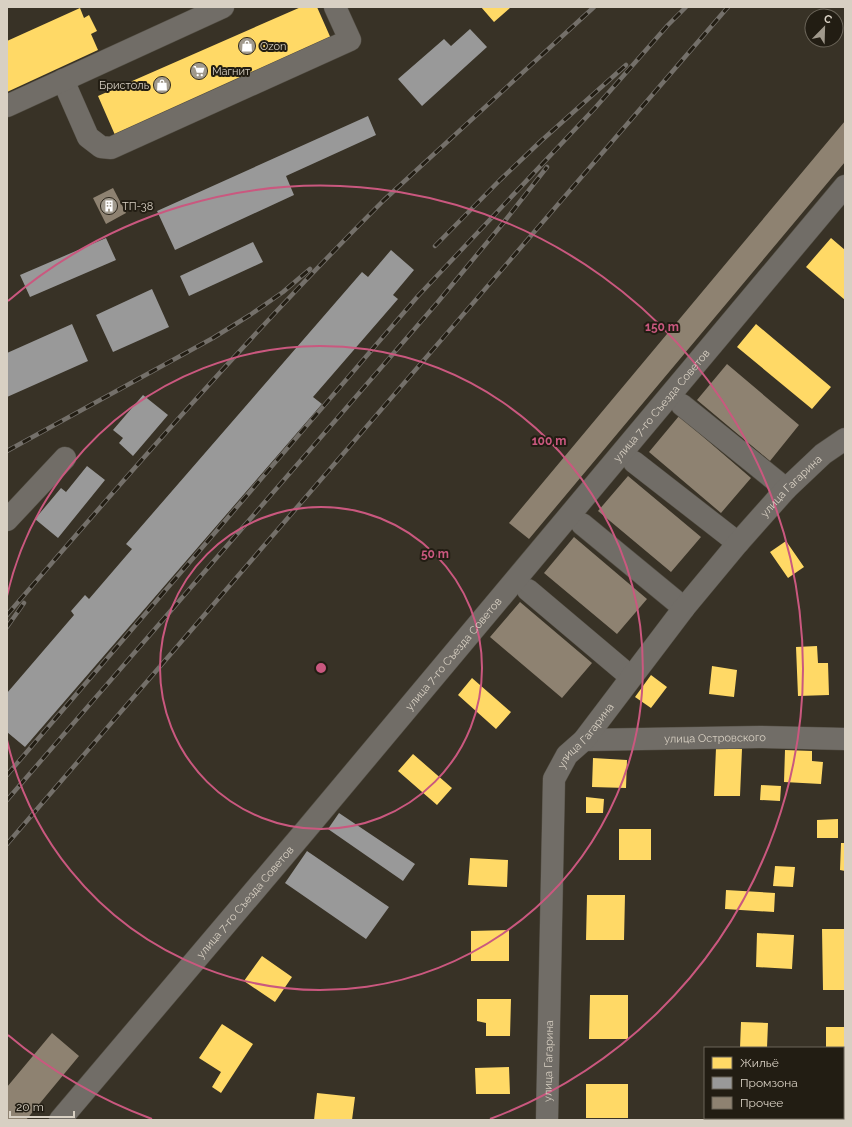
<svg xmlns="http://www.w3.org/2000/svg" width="852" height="1127" font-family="Raleway,sans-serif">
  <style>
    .homes { fill: #ffd966 }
    .industry { fill: #999 }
    .building { fill: #8e8271 }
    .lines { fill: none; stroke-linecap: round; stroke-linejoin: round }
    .minor-casing { stroke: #534e44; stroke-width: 23 }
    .minor { stroke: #716d67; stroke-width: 22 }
    .rail-casing { stroke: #74706a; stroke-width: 4.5 }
    .rail { stroke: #221d13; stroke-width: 3; stroke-dasharray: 9; stroke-linecap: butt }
    .ring { fill: none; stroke: #ca587f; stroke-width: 2 }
    .labels { text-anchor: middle; stroke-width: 4; stroke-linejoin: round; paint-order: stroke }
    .poi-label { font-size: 11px; fill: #d8d0c3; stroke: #221d13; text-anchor: start }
    .street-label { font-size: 11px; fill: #d8d0c3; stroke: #221d13 }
    .centre { fill: #ca587f; stroke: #221d13; stroke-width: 2 }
    .ring-label { font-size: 12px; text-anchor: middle; font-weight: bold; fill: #ca587f; stroke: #221d13; stroke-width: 4; stroke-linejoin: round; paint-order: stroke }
  </style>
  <rect width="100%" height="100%" fill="#383226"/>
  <!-- homes -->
  <path class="homes" d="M301 7H317L332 41 115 135 98 96Z
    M481 7H511L494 22Z
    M80 8 84 18 89 15 97 31 91 34 98 50 7 92V41Z
    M831 238 845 250V300L806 267Z
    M756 324 831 387 812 409 737 347Z
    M786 541 804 567 788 578 770 552Z
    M817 646 818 663H828L829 695 798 696 796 647Z
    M712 666 737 670 734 697 709 694Z
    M651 675 667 687 651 708 635 697Z
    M472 678 511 712 496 729 458 695Z
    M716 748 742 749 740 796H714Z
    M785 750 812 751V761L823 762 821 784 784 782Z
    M413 754 452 788 437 805 398 771Z
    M593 758 627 760 626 788 592 787Z
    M761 785 781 786 780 801 760 800Z
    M586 797 604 799 603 813H586Z
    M838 819V838H817V820Z
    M619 829H651V860H619Z
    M841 843H845V871L840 870Z
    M470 858 508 860 507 887 468 885Z
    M775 866 795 867 793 887 773 886Z
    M726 890 775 893 774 912 725 909Z
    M587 895H625L624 940H586Z
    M822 929H845V990H823Z
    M509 930V961H471V931Z
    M757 933 794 935 792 969 756 967Z
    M262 956 292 977 275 1002 244 981Z
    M590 995H628V1039H589Z
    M477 999H511L510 1036H486V1023L477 1021Z
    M741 1022 768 1023 767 1048H740Z
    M222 1024 253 1044 221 1093 212 1087 221 1072 199 1058Z
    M826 1027H845V1096H843V1048H826Z
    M509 1067 510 1094H476L475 1068Z
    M586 1084H628V1118H586Z
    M317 1093 355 1097 352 1120H314Z"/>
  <!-- industry -->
  <path class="industry" d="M470 29 487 47 422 106 398 79 444 39 451 46Z
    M368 116 376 135 286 176 294 195 175 250 157 211Z
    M106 238 116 260 30 297 20 275Z
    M253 242 263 262 189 296 180 276Z
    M391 250 414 270 393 295 398 299 313 397 322 404 25 747 7 732V693L74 615 71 611 85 595 89 599 132 549 126 544 362 272 368 277Z
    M152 289 169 327 113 352 96 315Z
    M72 324 88 361 7 397V353Z
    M143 395 168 415 133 456 119 443 123 438 113 430Z
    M87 466 105 480 58 538 35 519 61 488 66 492Z
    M339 813 415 864 403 881 328 829Z
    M307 851 389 907 366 939 285 883Z"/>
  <!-- building -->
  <path class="building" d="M845 121V162L529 539 509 523Z
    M113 188 126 213 106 224 93 198Z
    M727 364 799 425 770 461 697 400Z
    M679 416 751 478 721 513 649 452Z
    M628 476 701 537 671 572 598 511Z
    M574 537 647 599 617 634 544 573Z
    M520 602 592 663 562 698 490 637Z
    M52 1033 79 1056 26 1120H7V1087Z"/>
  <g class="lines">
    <!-- minor casing -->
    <g class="minor-casing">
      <g id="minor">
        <path d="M63 80 88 137 101 147 111 148 350 40 335 7"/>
        <path d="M7 106 223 7"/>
        <path d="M682 405 786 489"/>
        <path d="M634 462 738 543"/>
        <path d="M7 520 65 458"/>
        <path d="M582 524 684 608"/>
        <path d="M528 590 631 677"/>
        <path id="s1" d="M584 740 759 737 845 739"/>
        <path id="s2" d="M60 1120 305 831 845 186"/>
        <path id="s3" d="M547 1120 554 779 567 755 584 740 684 608 738 543 786 489 823 454 845 439"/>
      </g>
    </g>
    <!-- minor -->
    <use href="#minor" class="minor"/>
    <!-- rail casing -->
    <g class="rail-casing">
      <path id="rail" d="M435 246 500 180 541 141 626 65
        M7 451 213 338 250 315 283 292 310 269
        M7 615C129 473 252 332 384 200L594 7
        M7 627 24 603
        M7 775 418 296 595 108 668 25 686 7
        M7 800 437 303 504 222 547 167
        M7 844 728 7"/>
    </g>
    <!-- rail -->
    <use href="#rail" class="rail"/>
  </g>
  <!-- distance rings -->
  <g class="ring">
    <circle cx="321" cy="668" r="161"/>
    <path d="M7 596A322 322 0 1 1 7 740"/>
    <path d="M152 1119A482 482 0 0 1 8 1035M8 301A482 482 0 1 1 490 1119"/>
  </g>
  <!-- icons -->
  <defs>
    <g id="shop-disc" transform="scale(0.9)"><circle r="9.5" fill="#a0998c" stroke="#221d13"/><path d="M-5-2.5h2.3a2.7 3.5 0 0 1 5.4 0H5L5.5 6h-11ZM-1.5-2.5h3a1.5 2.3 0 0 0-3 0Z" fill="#fff"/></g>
    <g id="supermarket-disc" transform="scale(0.9)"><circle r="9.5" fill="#a0998c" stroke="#221d13"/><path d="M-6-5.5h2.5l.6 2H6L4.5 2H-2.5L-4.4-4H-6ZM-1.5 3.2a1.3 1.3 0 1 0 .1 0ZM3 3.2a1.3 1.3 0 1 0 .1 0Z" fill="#fff"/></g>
    <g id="building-disc" transform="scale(0.9)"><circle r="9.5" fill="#a0998c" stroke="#221d13"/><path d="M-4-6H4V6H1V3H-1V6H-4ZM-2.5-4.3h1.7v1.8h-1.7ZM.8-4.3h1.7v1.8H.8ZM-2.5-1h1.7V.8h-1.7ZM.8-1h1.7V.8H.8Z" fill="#fff"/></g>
  </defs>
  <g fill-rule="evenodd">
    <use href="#shop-disc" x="247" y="46"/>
    <use href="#supermarket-disc" x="199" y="71"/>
    <use href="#shop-disc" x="162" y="85"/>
    <use href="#building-disc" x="109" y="206"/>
  </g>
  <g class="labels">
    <!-- poi labels -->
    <g class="poi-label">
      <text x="260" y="50">Ozon</text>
      <text x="212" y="75">Магнит</text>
      <text x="149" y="89" text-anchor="end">Бристоль</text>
      <text x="122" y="210">ТП-38</text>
    </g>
    <!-- street labels -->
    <g class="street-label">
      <text dy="4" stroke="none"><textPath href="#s2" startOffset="934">улица 7-го Съезда Советов</textPath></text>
      <text dy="4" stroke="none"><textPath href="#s3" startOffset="719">улица Гагарина</textPath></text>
      <text dy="4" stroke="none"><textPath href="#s2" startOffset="610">улица 7-го Съезда Советов</textPath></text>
      <text dy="4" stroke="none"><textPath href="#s3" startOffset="395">улица Гагарина</textPath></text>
      <text dy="4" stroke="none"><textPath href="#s1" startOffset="131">улица Островского</textPath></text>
      <text dy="4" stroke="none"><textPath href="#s2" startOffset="286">улица 7-го Съезда Советов</textPath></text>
      <text dy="4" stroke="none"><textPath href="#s3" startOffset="59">улица Гагарина</textPath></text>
    </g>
  </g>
  <circle cx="321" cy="668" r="6" class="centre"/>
  <g class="ring-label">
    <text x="662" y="331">150 m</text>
    <text x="549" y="445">100 m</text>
    <text x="435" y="558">50 m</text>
  </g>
  <!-- border -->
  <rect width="852" height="1127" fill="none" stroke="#d8d0c3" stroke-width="16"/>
  <!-- legend -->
  <rect x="704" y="1047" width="140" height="72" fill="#221d13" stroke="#6b6559"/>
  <rect x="712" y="1057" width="20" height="12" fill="#ffd966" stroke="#6b6559"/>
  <text x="740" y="1067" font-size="12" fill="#d8d0c3">Жильё</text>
  <rect x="712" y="1077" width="20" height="12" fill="#999999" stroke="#6b6559"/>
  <text x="740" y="1087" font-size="12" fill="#d8d0c3">Промзона</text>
  <rect x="712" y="1097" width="20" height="12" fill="#8e8271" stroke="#6b6559"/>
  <text x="740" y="1107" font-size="12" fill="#d8d0c3">Прочее</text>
  <!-- north arrow -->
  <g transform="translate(824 28) rotate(23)"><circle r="19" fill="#221d13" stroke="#6b6559"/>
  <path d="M0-3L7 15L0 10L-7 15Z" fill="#a0998c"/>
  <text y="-6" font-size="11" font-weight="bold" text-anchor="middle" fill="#d8d0c3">С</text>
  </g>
  <!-- scale -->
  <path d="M10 1111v6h64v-6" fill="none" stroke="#d8d0c3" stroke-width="2"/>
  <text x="16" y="1111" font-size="12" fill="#d8d0c3" stroke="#221d13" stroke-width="3" paint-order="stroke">20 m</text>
</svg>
